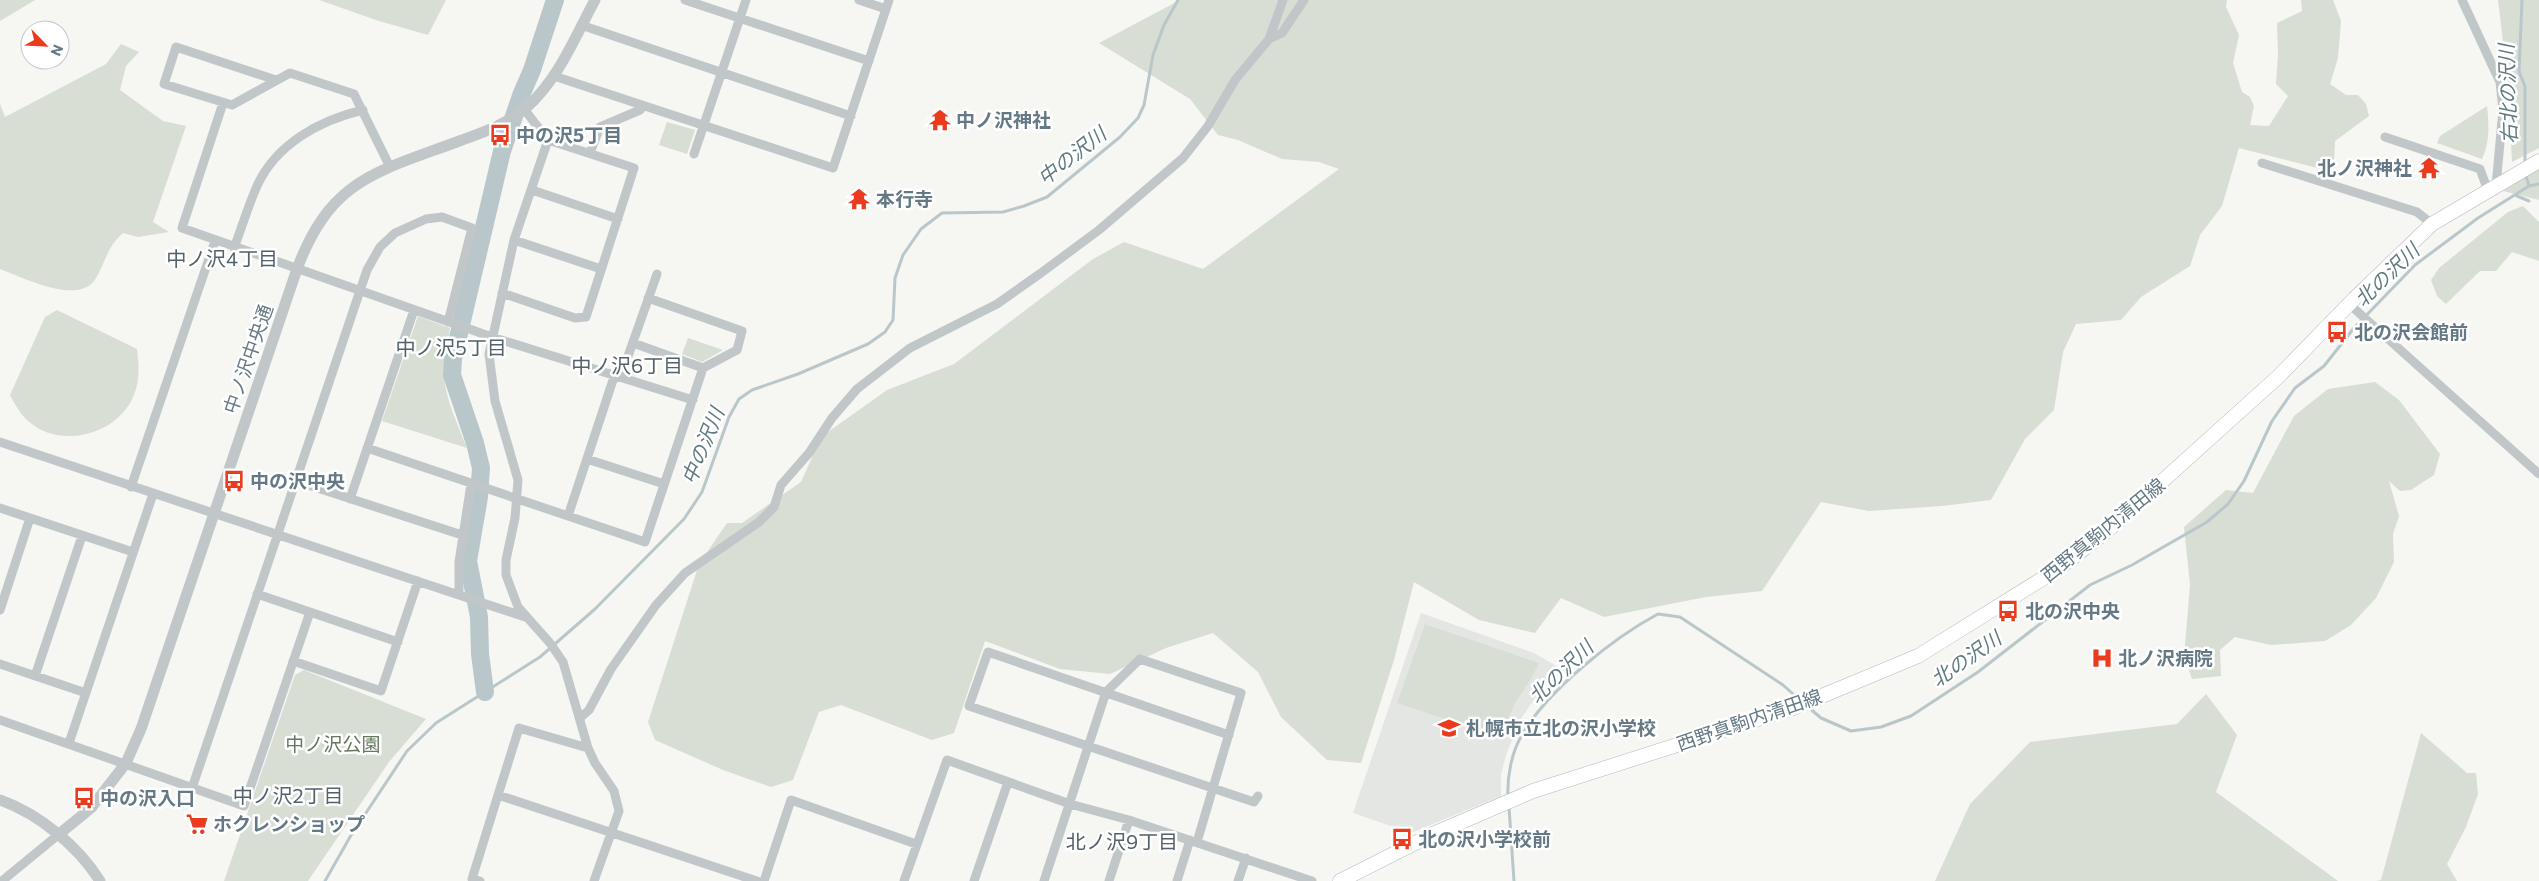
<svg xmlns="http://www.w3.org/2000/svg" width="2539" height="881" font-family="Commissioner,'Noto Sans JP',sans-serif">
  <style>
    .built { fill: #e4e6e4 }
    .green { fill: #d8ded4 }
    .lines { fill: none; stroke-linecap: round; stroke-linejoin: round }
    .stream { stroke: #b9c7ca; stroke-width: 3 }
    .river { stroke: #b9c7ca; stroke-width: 18 }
    .primary-casing { stroke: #b5babd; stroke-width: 15 }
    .minor { stroke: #c1c7c9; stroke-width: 9 }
    .tertiary { stroke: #c1c7c9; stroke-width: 11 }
    .primary { stroke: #fff; stroke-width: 14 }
    .labels { text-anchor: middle; stroke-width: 5; stroke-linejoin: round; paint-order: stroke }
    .poi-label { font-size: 19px; font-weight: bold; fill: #647985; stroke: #fff; text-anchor: start }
    .street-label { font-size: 19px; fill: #647985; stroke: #fff }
    .park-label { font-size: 19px; fill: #66775f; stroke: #fff }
    .water-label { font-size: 20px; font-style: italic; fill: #5f7b82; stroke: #fff }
    .neighbourhood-label { font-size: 20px; fill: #52626a; stroke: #fff }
  </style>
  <rect width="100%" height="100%" fill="#f6f6f3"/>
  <!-- built -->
  <path class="built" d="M1421 613 1534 653 1560 668 1540 691 1520 720 1506 755 1501 775V796L1411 833 1353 813Z"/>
  <!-- green -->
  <path class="green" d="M0 0H35L0 21Z
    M319 0H446L428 35 379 21Z
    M1180 0H2227L2226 7 2239 35 2233 63 2242 92 2250 97 2254 106 2250 125 2269 126 2288 96 2276 84 2278 54 2277 23 2302 11 2301 0H2333L2341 21 2338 58 2330 84 2346 95H2358L2366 104 2369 116 2335 141 2334 163 2325 170 2239 148 2222 206 2200 235 2190 266 2141 297 2121 320 2076 324 2063 352 2054 410 2025 439 1991 500 1942 506 1869 511 1821 502 1762 591 1706 597 1604 617 1561 598 1535 633 1479 620 1414 582 1394 660 1361 763 1327 760 1281 717 1258 672 1213 633 1166 648 1110 674 1060 669 985 641 954 733 932 740 841 705 819 712 793 780 771 787 723 770 655 740 648 722 699 564 727 523H742L801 482 821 437 887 390 954 364 1093 259 1124 242 1203 269 1339 169 1319 162 1282 159 1238 140 1218 135 1190 99 1099 43Z
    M2498 0H2539V148L2512 162 2508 83Z
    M121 44 139 52 126 66 120 90 163 121 186 126 153 222 169 232 138 237 123 233C107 247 106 261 96 278 80 307 22 277 0 269V104L5 117 106 64Z
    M2487 106C2489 124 2490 142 2482 159L2437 143 2440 136Z
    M667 122 695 130 687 154 659 145Z
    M2539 169V200L2503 191Z
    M2523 206 2539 222V261L2512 252 2496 271H2480L2446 304 2437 296 2431 280 2439 268 2508 212Z
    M57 310 137 349C139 365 140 380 134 395 118 435 60 450 28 421 20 414 15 404 10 395L45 317Z
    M418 316 450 328C448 343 443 358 444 374 445 398 458 425 467 448L382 421Z
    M688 338 723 350 702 362 682 354Z
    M2375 382 2399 400 2440 454 2434 475 2411 490 2400 491 2389 481 2399 516 2393 534 2394 562 2376 598 2351 625 2325 641 2271 645 2235 637 2220 650 2221 676 2192 679 2184 656 2190 585 2184 527 2226 490 2253 493 2294 416 2328 389Z
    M1425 624 1539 663 1531 679 1515 703 1503 730 1490 734 1397 703Z
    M304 670 426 719 389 762 308 881H224L295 675Z
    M2206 694 2237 735 2216 792 2338 881H1935L1970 804 2030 742 2177 724Z
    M2421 733 2467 773H2476L2478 794 2466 827 2447 864 2457 881H2376L2381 880Z"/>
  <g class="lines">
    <!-- stream -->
    <path class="stream" d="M2522 0 2519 72 2525 86V164
      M2525 173 2529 186
      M2517 196 2529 201
      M1808 707 1821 718 1851 731 1881 727 1911 716 1978 672 2090 585 2132 565 2207 522 2228 504 2244 481 2272 421 2295 388 2324 366 2354 328 2415 265 2478 218 2529 186 2539 184
      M1508 798C1507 778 1511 753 1522 735 1547 691 1613 638 1658 614L1680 617 1783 685 1801 701
      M1509 807 1514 881
      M325 881 350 837 407 751 436 723 540 657 595 609 684 519 702 492 729 417 739 399 752 390 798 374 868 344 885 332 893 320 895 278 903 255 921 229 942 213 1003 212 1024 206 1047 197 1120 137 1138 118 1144 105 1153 55 1164 25 1178 0"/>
    <!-- river -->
    <path class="river" d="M485 692 480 654 479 617 468 561 479 497 481 468 475 443 452 375 453 359 502 151 522 93 532 70 555 0"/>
    <!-- primary casing -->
    <g class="primary-casing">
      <path id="primary" d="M1340 881 1433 834 1533 791 1793 708 1918 656 2058 569 2107 531 2279 376 2354 299 2432 224 2539 161"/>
    </g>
    <!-- minor -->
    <path class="minor" d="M685 0 869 61
      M859 0 886 9
      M2462 0 2500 82 2503 110 2496 186
      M581 25 851 116
      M1269 39 1282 33 1304 0
      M554 76 833 168 889 0
      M276 80 176 47 164 84 232 105 290 73 354 94 390 167
      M223 103 182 228 492 337 693 400
      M524 109 548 140 514 240 489 354 495 401 518 480 515 518 506 560V575L518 607 550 643 563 662 588 748 595 763 614 791 619 811 594 881
      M2385 137 2480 169 2488 191
      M590 153 600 127 640 110 643 106
      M694 154 746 0
      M2262 163 2417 212 2432 224
      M532 190 618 219
      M514 240 601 269
      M234 248C242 227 248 206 257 186 276 144 320 120 363 110
      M502 293 575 318 586 317 634 168 548 140
      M2349 304 2539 474
      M633 343 703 368 737 350 742 331 648 298
      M621 376 657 274
      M0 442 525 617
      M367 448 645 542 703 368
      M587 459 664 484
      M296 481 462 535
      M131 487 215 241
      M350 499 414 310
      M0 508 133 552
      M568 516 615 374
      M257 594 398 642
      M459 595V562L471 484
      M0 610 30 518
      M293 661 381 691 418 581
      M0 664 86 693
      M35 676 82 536
      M580 718 589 710 611 669 656 605 685 573 759 522 774 507 781 485 809 453 832 418 857 389 910 348 997 304 1041 273 1099 230 1183 158 1208 126 1235 80 1269 39 1283 0
      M0 720 244 806 310 612
      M1229 735 988 652 969 706 1254 802 1258 796
      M69 743 153 494
      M192 788 367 270 380 247 395 233 426 219 442 217 472 228 448 322
      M498 795 519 728 588 748
      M2 881 58 835
      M480 881 472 879 498 795 757 881
      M764 881 791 800 916 844
      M904 881 947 760 1070 804 1129 820 1312 881
      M974 881 1008 782
      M1044 881 1106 692 1140 659 1241 693 1197 842
      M1109 881 1129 820
      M1177 881 1190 840
      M1238 881 1246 858"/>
    <!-- tertiary -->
    <path class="tertiary" d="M0 800C39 814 78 846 100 881
      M58 835 91 808 126 763 141 729 297 269C331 178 377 172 462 140 484 132 507 124 526 108 558 80 575 37 595 0"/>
    <!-- primary -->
    <use href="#primary" class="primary"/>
  </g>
  <!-- icons -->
  <defs>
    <g id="temple-bare" transform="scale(1.725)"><path d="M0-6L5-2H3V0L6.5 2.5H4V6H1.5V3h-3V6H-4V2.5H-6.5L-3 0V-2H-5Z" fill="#eb3b1e" stroke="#fff" stroke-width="2.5" paint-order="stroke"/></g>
    <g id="bus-bare" transform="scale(1.725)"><path d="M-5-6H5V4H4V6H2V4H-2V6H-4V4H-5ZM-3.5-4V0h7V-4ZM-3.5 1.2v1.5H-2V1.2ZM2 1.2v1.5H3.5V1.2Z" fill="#eb3b1e" stroke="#fff" stroke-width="2.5" paint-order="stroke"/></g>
    <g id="hospital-bare" transform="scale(1.725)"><path d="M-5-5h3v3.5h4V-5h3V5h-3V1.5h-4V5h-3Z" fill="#eb3b1e" stroke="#fff" stroke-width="2.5" paint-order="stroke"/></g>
    <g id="school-bare" transform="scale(1.725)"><path d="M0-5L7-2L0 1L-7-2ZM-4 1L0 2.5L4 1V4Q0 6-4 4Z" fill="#eb3b1e" stroke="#fff" stroke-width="2.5" paint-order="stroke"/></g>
    <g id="supermarket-bare" transform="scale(1.725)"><path d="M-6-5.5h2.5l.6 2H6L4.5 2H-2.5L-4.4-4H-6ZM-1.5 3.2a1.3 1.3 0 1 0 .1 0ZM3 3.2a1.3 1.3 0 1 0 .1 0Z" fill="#eb3b1e" stroke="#fff" stroke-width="2.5" paint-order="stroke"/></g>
  </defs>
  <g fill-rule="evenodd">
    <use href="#temple-bare" x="940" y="120"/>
    <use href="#bus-bare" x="500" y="135"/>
    <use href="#temple-bare" x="2429" y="168"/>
    <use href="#temple-bare" x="859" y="199"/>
    <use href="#bus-bare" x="2337" y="332"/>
    <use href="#bus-bare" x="234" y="481"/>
    <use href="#bus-bare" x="2008" y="611"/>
    <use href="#hospital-bare" x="2102" y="658"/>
    <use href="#school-bare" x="1449" y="728"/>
    <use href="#bus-bare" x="84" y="798"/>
    <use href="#supermarket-bare" x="197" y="824"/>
    <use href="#bus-bare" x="1402" y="839"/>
  </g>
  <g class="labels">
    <!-- poi labels -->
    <g class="poi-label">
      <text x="956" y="127">中ノ沢神社</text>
      <text x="516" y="142">中の沢5丁目</text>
      <text x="2412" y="175" text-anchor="end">北ノ沢神社</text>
      <text x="876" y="206">本行寺</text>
      <text x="2354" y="339">北の沢会館前</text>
      <text x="250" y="488">中の沢中央</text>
      <text x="2025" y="618">北の沢中央</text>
      <text x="2118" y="665">北ノ沢病院</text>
      <text x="1466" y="735">札幌市立北の沢小学校</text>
      <text x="100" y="805">中の沢入口</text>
      <text x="213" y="831">ホクレンショップ</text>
      <text x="1418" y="846">北の沢小学校前</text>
    </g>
    <!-- street labels -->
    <g class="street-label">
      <text transform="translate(248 359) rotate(-71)" y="7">中ノ沢中央通</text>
      <text transform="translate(2103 530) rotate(-39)" y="7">西野真駒内清田線</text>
      <text transform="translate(1749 720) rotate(-19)" y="7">西野真駒内清田線</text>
    </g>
    <!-- park labels -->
    <g class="park-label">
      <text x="333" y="751">中ノ沢公園</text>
    </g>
    <!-- water labels -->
    <g class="water-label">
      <text transform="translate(2508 94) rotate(-92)" y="7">右北の沢川</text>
      <text transform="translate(1072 156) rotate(-38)" y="7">中の沢川</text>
      <text transform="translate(2387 275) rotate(-44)" y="7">北の沢川</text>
      <text transform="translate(703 446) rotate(-68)" y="7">中の沢川</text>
      <text transform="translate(1966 659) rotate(-35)" y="7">北の沢川</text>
      <text transform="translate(1561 672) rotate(-44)" y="7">北の沢川</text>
    </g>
    <!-- neighbourhood labels -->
    <g class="neighbourhood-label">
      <text x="222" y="266">中ノ沢4丁目</text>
      <text x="451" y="355">中ノ沢5丁目</text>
      <text x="627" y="373">中ノ沢6丁目</text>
      <text x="288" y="803">中ノ沢2丁目</text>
      <text x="1122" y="849">北ノ沢9丁目</text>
    </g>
  </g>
  <!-- north arrow -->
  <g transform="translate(45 45) rotate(114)"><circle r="24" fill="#ffffff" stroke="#c1c9ce"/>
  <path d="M0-4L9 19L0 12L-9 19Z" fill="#eb3b1e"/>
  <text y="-8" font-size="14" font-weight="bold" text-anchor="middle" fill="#647985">N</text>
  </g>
</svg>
